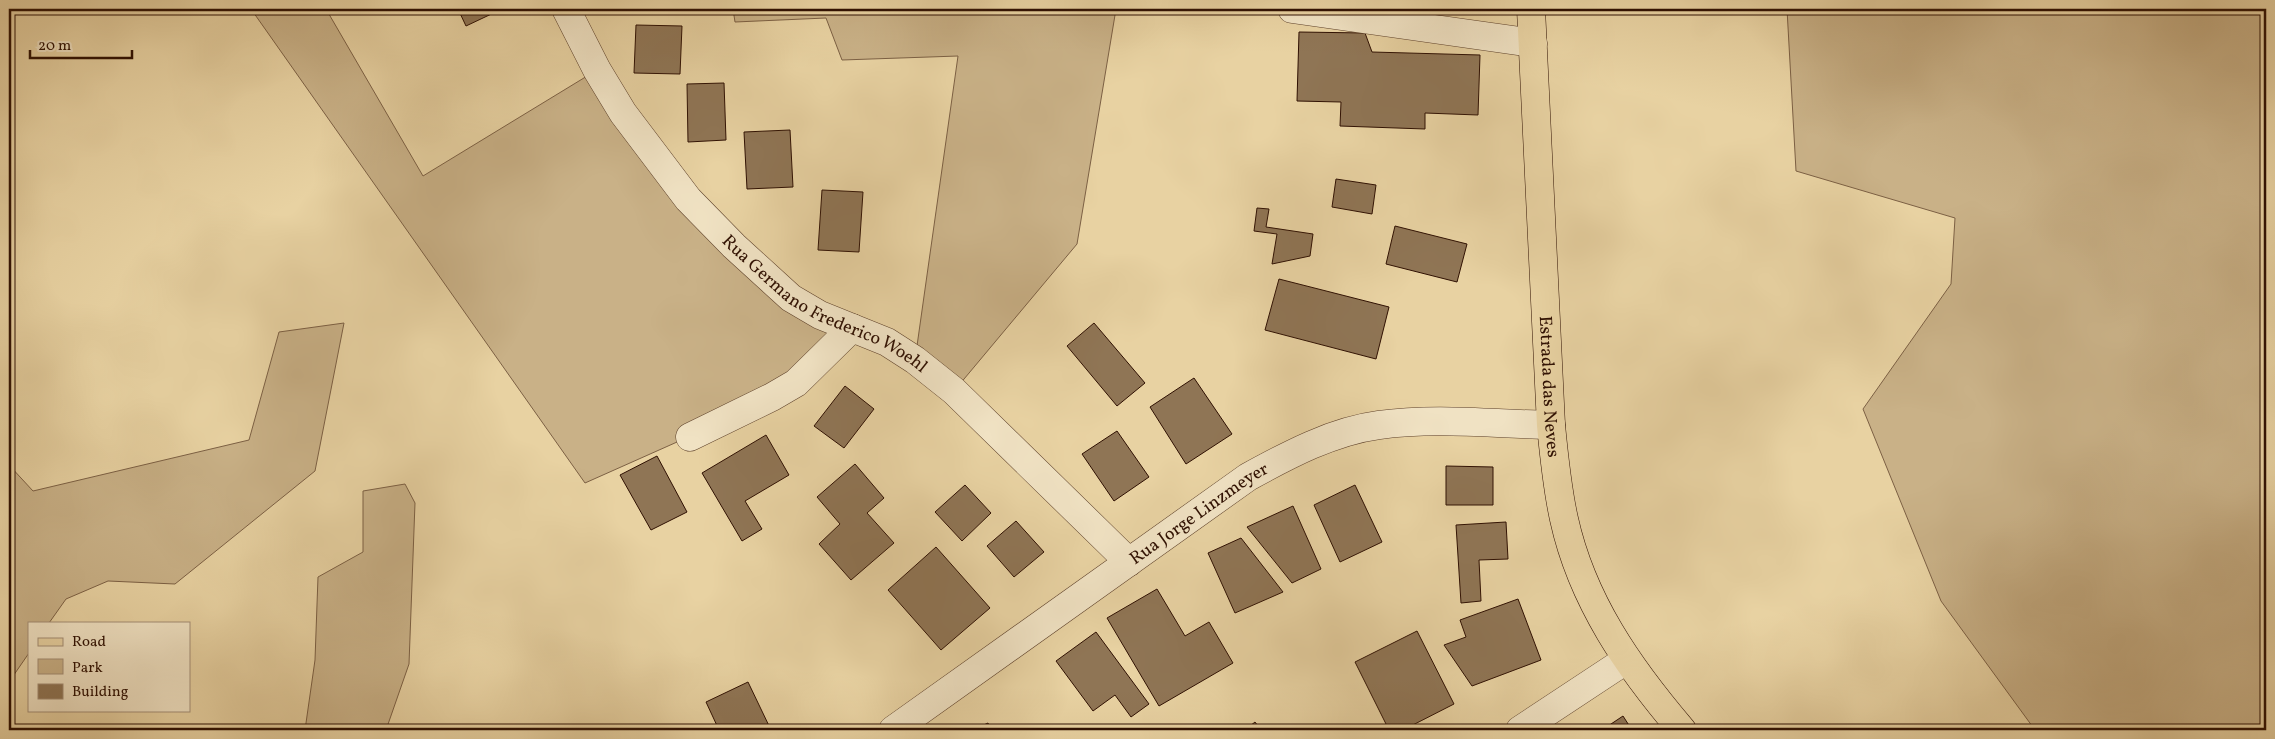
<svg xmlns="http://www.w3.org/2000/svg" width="2275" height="739" font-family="Vollkorn,serif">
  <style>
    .green { fill: #c9b187; stroke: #7c6044 }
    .building { fill: #8f7555; stroke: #2f1002 }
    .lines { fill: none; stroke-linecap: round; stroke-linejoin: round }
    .minor-casing { stroke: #5d402a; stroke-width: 29 }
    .major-casing { stroke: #2f1002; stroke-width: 29 }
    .minor { stroke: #f0e2c3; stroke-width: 28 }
    .major { stroke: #e8d2a2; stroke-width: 28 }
    .labels { text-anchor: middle; stroke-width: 4; stroke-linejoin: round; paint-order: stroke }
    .street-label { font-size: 18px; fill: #2f1002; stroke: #f0e2c3 }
  </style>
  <rect width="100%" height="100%" fill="#e8d2a2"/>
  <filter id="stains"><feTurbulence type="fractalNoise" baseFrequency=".004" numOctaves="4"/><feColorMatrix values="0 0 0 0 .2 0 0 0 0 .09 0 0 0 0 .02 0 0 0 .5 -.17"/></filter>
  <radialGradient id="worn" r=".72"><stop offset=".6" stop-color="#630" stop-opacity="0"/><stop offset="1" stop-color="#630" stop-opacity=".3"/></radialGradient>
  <!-- green -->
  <path class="green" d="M251 9H326L423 176 597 70 734 246 852 328 704 430 585 483Z
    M733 9H1116L1077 244 954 391 915 360 958 56 842 60 826 18 735 22Z
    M1787 9H2266V730H2035L1941 601 1863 409 1951 284 1955 218 1796 171Z
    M344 323 315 471 175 584 108 581 66 599 49 623H29V653L9 682V465L33 491 249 440 279 332Z
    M405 484 415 503 409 664 386 730H305L315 660 318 577 363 552V491Z"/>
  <!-- building -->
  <path class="building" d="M458 9H502L466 26Z
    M636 25 682 26 680 74 634 73Z
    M1299 32 1365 33 1372 52 1480 55 1478 115 1425 113V129L1340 126 1341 102 1297 101Z
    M724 83 726 140 688 142 687 84Z
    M790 130 793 187 747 189 744 132Z
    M1336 179 1376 185 1372 214 1332 207Z
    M822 190 863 192 859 252 818 250Z
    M1257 208 1269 209 1266 227 1313 234 1310 256 1272 264 1277 234 1254 231Z
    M1395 226 1467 244 1457 282 1386 264Z
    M1279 279 1389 307 1376 359 1265 330Z
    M1094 323 1145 383 1117 406 1067 346Z
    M1194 378 1232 434 1186 464 1150 407Z
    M845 386 874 409 844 448 814 426Z
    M1117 431 1149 477 1114 501 1082 454Z
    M766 435 789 475 745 501 762 529 742 541 702 473Z
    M657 456 687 512 651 530 620 475Z
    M855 464 884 498 867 513 894 543 851 580 819 544 840 524 817 497Z
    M1446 466 1493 467V505H1446Z
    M965 485 991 513 962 541 935 512Z
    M1355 485 1382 542 1340 562 1314 505Z
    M1293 506 1321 569 1292 583 1247 527Z
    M1016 521 1044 552 1014 577 987 546Z
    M1506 522 1508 559 1479 560 1481 601 1461 603 1456 525Z
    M1241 538 1283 592 1235 613 1208 553Z
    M936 547 990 608 941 650 888 590Z
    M1157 589 1185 636 1209 622 1233 663 1159 706 1107 618Z
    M1518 599 1541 660 1472 686 1444 645 1466 637 1460 620Z
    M1417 631 1454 704 1403 730H1389L1355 662Z
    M1096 632 1149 704 1131 717 1115 695 1093 711 1056 661Z
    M748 682 771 730H719L706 702Z
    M1623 716 1632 730H1602Z
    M1255 722 1261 730H1245Z
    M988 723 991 730H973Z"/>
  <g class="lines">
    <!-- minor casing -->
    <g class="minor-casing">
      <g id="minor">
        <path id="s1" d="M566 9 597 70 623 113 688 199 734 246 791 298 820 315 887 342 915 360 954 391 1129 562"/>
        <path d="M1292 9 1533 43"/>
        <path d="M690 437 772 397 796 383 852 328"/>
        <path id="s2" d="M893 730 1248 477C1288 455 1333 431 1379 425 1435 417 1495 424 1551 425"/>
        <path d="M1520 730 1626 660"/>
      </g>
    </g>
    <!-- major casing -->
    <g class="major-casing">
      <g id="major">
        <path id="s3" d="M1531 9 1551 425C1554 456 1557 488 1564 519 1582 601 1629 668 1682 730"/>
      </g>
    </g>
    <!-- minor -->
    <use href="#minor" class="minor"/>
    <!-- major -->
    <use href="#major" class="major"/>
  </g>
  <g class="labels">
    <!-- street labels -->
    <g class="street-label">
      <text dy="6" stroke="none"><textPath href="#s1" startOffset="401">Rua Germano Frederico Woehl</textPath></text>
      <text dy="6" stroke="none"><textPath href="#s3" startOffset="378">Estrada das Neves</textPath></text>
      <text dy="6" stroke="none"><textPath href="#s2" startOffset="375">Rua Jorge Linzmeyer</textPath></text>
    </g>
  </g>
  <!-- margin -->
  <rect width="2275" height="739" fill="none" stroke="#e8d2a2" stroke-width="30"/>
  <rect x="10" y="10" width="2255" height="719" fill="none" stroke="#2f1002" stroke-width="2.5"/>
  <rect x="15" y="15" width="2245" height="709" fill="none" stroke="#2f1002"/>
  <!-- legend -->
  <rect x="28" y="622" width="162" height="90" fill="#f0e2c3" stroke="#a38e76"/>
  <rect x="38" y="638" width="25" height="8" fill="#e8d2a2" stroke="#a38e76"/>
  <text x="72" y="646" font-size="15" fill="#2f1002">Road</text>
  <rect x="38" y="659" width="25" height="15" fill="#c9b187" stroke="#a38e76"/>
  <text x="72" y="672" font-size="15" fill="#2f1002">Park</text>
  <rect x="38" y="684" width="25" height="15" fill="#8f7555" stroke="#a38e76"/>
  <text x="72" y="696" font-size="15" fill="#2f1002">Building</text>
  <!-- scale -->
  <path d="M30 50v8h102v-8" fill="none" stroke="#2f1002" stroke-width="2.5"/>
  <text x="38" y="50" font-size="15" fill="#2f1002" stroke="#f0e2c3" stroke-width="4" paint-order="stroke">20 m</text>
  <rect width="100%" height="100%" filter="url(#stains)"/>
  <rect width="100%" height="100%" fill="url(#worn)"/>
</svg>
